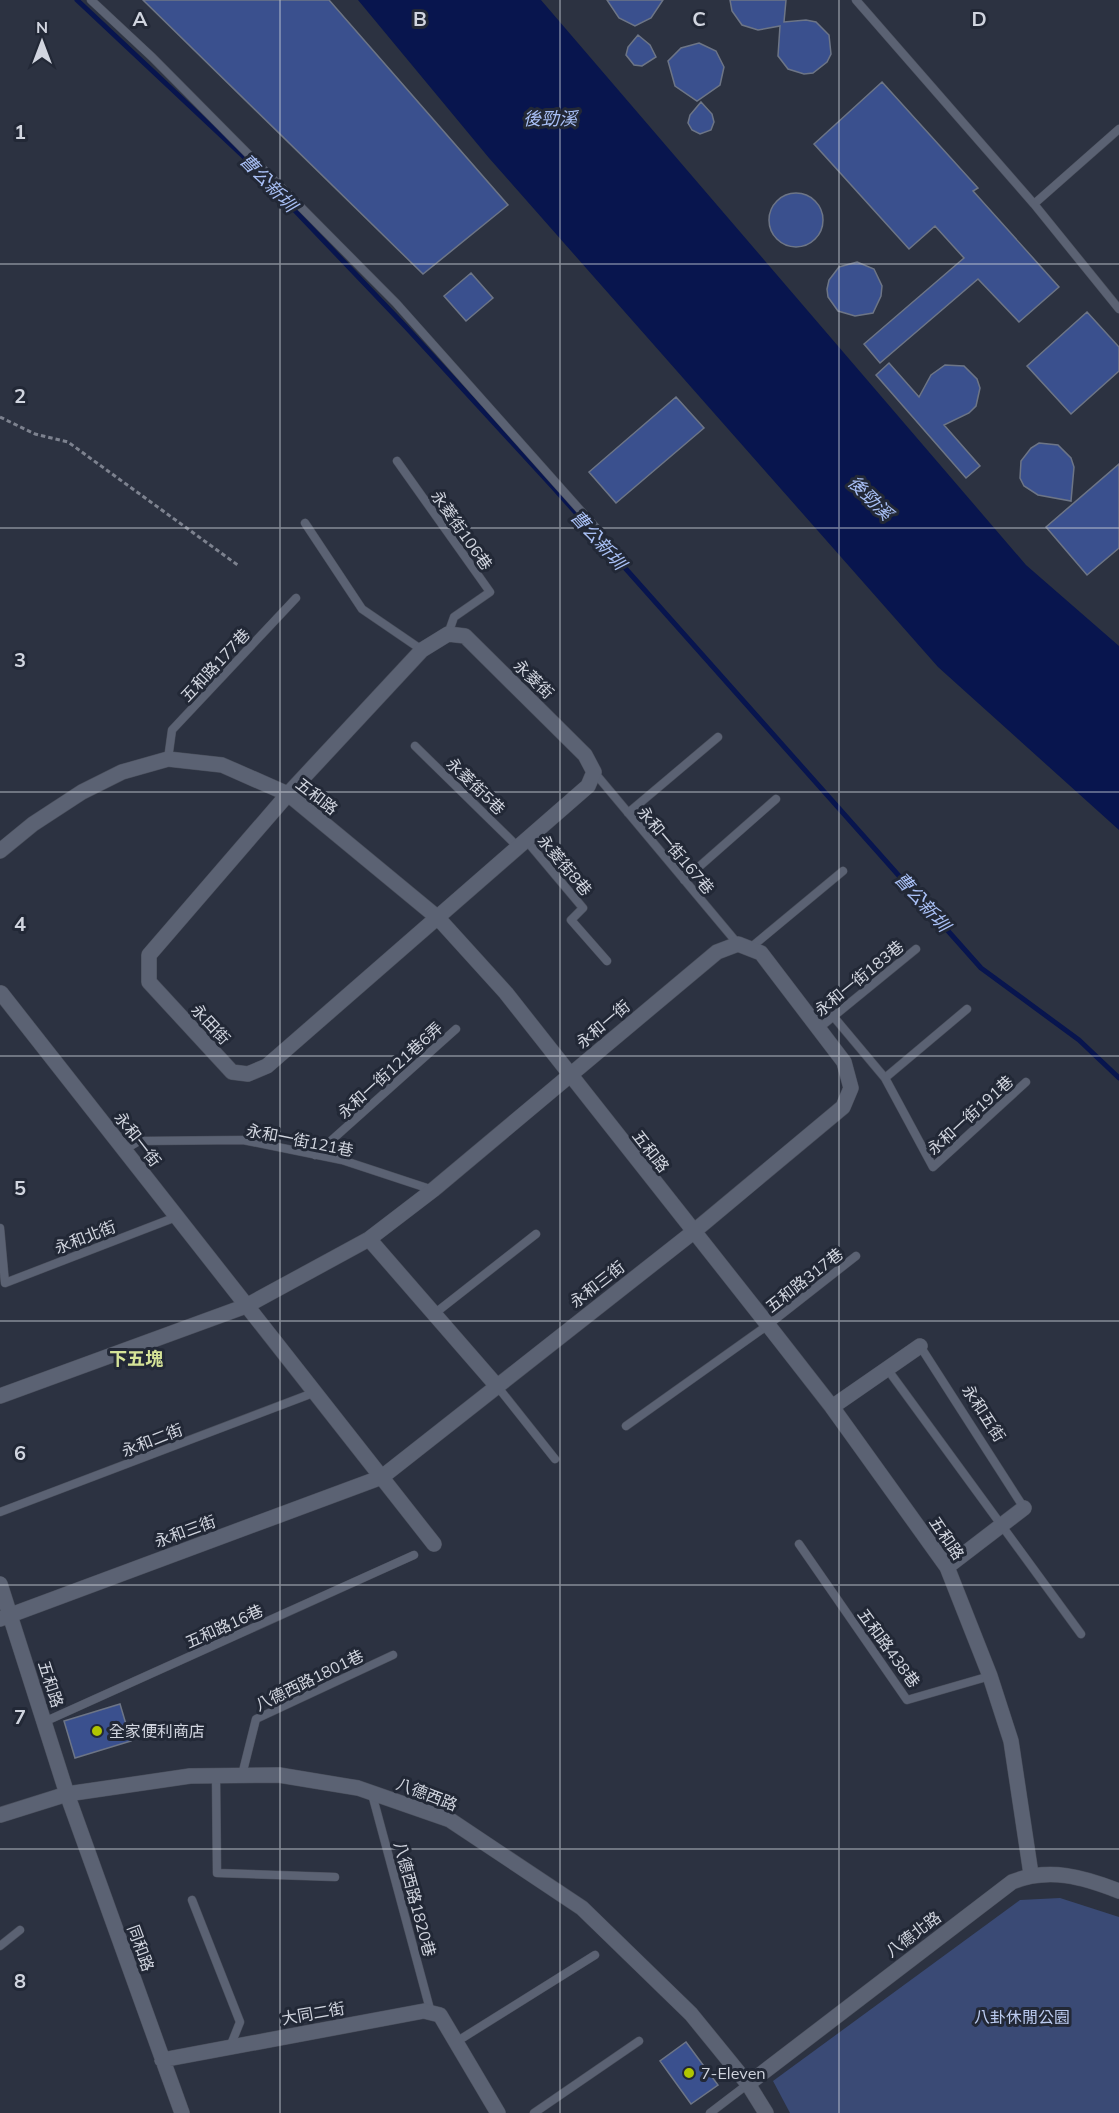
<svg xmlns="http://www.w3.org/2000/svg" width="1119" height="2113" font-family="Mulish,'Noto Sans TC',sans-serif">
  <style>
    .green { fill: #3a4a75 }
    .water { fill: #08154e }
    .lines { fill: none; stroke-linecap: round; stroke-linejoin: round }
    .stream { stroke: #08154e; stroke-width: 5 }
    .building { fill: #3a508e; stroke: #6d7586; stroke-width: 1.5 }
    .lane-casing { stroke: #494e5b; stroke-width: 9 }
    .street-casing { stroke: #494e5b; stroke-width: 16 }
    .path { stroke: #7d828f; stroke-width: 3; stroke-dasharray: 4.5 3; stroke-linecap: butt }
    .lane { stroke: #5b6273; stroke-width: 8 }
    .street { stroke: #5b6273; stroke-width: 15 }
    .grid { fill: none; stroke: #d1d5df; stroke-width: 1.5; stroke-opacity: 0.55 }
    .poi-dot { fill: #b0c501; stroke: #222836; stroke-width: 2 }
    .labels { text-anchor: middle; stroke-width: 6; stroke-linejoin: round; paint-order: stroke }
    .street-label { font-size: 16px; fill: #d1d5df; stroke: #222836 }
    .poi-label { font-size: 16px; fill: #d1d5df; stroke: #222836; text-anchor: start }
    .park-label { font-size: 16px; fill: #bbcbef; stroke: #222836 }
    .water-label { font-size: 18px; font-style: italic; fill: #a9c0f6; stroke: #222836 }
    .neighbourhood-label { font-size: 18px; font-weight: bold; fill: #d6e498; stroke: #222836 }
    .grid-label { font-size: 20px; text-anchor: middle; font-weight: bold; fill: #d1d5df; stroke: #222836; stroke-width: 6; stroke-linejoin: round; paint-order: stroke }
  </style>
  <rect width="100%" height="100%" fill="#2c3241"/>
  <!-- green -->
  <path class="green" d="M1060 1898 1119 1917V2113H790L773 2081 1020 1900Z"/>
  <!-- water -->
  <path class="water" d="M358 0H541L1026 565 1119 646V830L938 667 489 158Z"/>
  <g class="lines">
    <!-- stream -->
    <path class="stream" d="M77 0 243 156 406 327 553 487 981 968 1079 1040 1119 1078"/>
  </g>
  <!-- building -->
  <path class="building" d="M143 0H329L508 205 423 274Z
    M607 0H663L651 18 635 26 619 18Z
    M730 0H786L784 22 806 20 816 22 829 35 831 54 827 62 813 73 804 74 788 69 778 56 780 26 758 30 742 25 732 11Z
    M638 35 650 45 656 57 642 66 634 65 626 55 628 47Z
    M699 43 716 51 724 67 720 85 697 101 675 86 668 61 681 48Z
    M882 82 978 188 973 191 1059 287 1019 322 978 279 880 363 864 344 964 258 935 226 909 249 814 144Z
    M701 102 712 114 714 122 711 130 700 134 692 130 688 123 690 115Z
    M769 220a27 27 0 1 1 54 0a27 27 0 1 1-54 0Z
    M857 262 874 269 882 286 881 296 873 313 855 316 838 311 828 297 827 289 829 280 839 267Z
    M471 273 493 298 466 321 444 296Z
    M1087 312 1119 347V371L1071 414 1027 366Z
    M889 363 919 397 931 375 945 365 964 366 977 379 980 388 976 406 969 413 944 425 980 466 966 478 876 375Z
    M676 397 704 428 616 503 589 472Z
    M1039 443 1058 445 1071 458 1074 467 1071 501 1038 495 1024 486 1020 478 1021 461 1031 448Z
    M1119 464V548L1087 575 1046 527Z
    M120 1704 131 1741 75 1758 64 1721Z
    M686 2042 718 2085 691 2104 660 2061Z"/>
  <g class="lines">
    <!-- lane casing -->
    <g class="lane-casing">
      <path id="lane" d="M91 0 152 57 396 303 598 530
        M856 0 1034 204 1119 309
        M1034 204 1119 129
        M397 461 490 592 454 617 448 634
        M305 523 362 609 422 650
        M415 746 517 846
        M168 759 172 730 296 598
        M594 772 738 944
        M628 813 718 737
        M525 839 583 908 571 920 607 961
        M684 880 776 799
        M749 949 843 871
        M833 1016 885 1078 933 1167 1026 1082
        M818 1029 916 949
        M885 1078 967 1009
        M124 1150 139 1141 243 1140 342 1160 433 1190
        M315 1155 456 1029
        M0 1228 5 1283 176 1217
        M434 1314 536 1234
        M920 1346 1024 1508
        M888 1370 1081 1634
        M497 1386 555 1459
        M626 1426 768 1325 856 1256
        M0 1512 313 1393
        M799 1544 907 1700 990 1676
        M44 1722 414 1555
        M216 1775 217 1873 335 1877
        M242 1775 256 1719 393 1655
        M372 1794 431 2013
        M192 1900 240 2022 230 2047
        M0 1946 20 1930
        M456 2042 595 1955
        M534 2113 639 2041
        M710 2113 748 2084"/>
    </g>
    <!-- street casing -->
    <g class="street-casing">
      <path id="street" d="M448 634 465 636 585 755 594 772 588 786 267 1066 248 1074 232 1072 149 982V955L288 794 422 650Z
        M0 851 33 824 82 792 122 772 168 759 222 765 288 794 438 918 506 993 768 1325 832 1407 947 1567 990 1676 1011 1741 1031 1874
        M1 993 434 1544
        M369 1239 496 1385
        M0 1396 246 1306 369 1239 433 1190 717 952 738 944 761 953 844 1062 851 1088 843 1107 692 1233 382 1477 0 1619
        M832 1407 920 1346
        M947 1567 1024 1508
        M0 1584 67 1794 182 2113
        M0 1815 67 1794 190 1776 279 1775 358 1788 450 1820 582 1908 691 2014 748 2084 766 2113
        M162 2060 424 2011 440 2015 498 2113
        M748 2084 1012 1882C1049 1867 1083 1877 1119 1891"/>
    </g>
    <!-- path -->
    <path class="path" d="M0 417 35 434 68 442 239 566"/>
    <!-- lane -->
    <use href="#lane" class="lane"/>
    <!-- street -->
    <use href="#street" class="street"/>
  </g>
  <!-- grid -->
  <path class="grid" d="M280 0V2113M560 0V2113M839 0V2113M0 264H1119M0 528H1119M0 792H1119M0 1056H1119M0 1321H1119M0 1585H1119M0 1849H1119"/>
  <!-- markers -->
  <g class="poi-dot">
    <circle cx="97" cy="1731" r="6"/>
    <circle cx="689" cy="2073" r="6"/>
  </g>
  <g class="labels">
    <!-- street labels -->
    <g class="street-label">
      <text transform="translate(462 530) rotate(55)" y="6">永菱街106巷</text>
      <text transform="translate(215 665) rotate(-47)" y="6">五和路177巷</text>
      <text transform="translate(534 679) rotate(44)" y="6">永菱街</text>
      <text transform="translate(476 786) rotate(44)" y="6">永菱街5巷</text>
      <text transform="translate(317 796) rotate(38)" y="6">五和路</text>
      <text transform="translate(676 850) rotate(50)" y="6">永和一街167巷</text>
      <text transform="translate(565 865) rotate(50)" y="6">永菱街8巷</text>
      <text transform="translate(859 978) rotate(-39)" y="6">永和一街183巷</text>
      <text transform="translate(211 1024) rotate(47)" y="6">永田街</text>
      <text transform="translate(603 1024) rotate(-40)" y="6">永和一街</text>
      <text transform="translate(390 1070) rotate(-42)" y="6">永和一街121巷6弄</text>
      <text transform="translate(970 1115) rotate(-42)" y="6">永和一街191巷</text>
      <text transform="translate(138 1139) rotate(52)" y="6">永和一街</text>
      <text transform="translate(300 1140) rotate(11)" y="6">永和一街121巷</text>
      <text transform="translate(651 1151) rotate(52)" y="6">五和路</text>
      <text transform="translate(85 1237) rotate(-21)" y="6">永和北街</text>
      <text transform="translate(804 1280) rotate(-38)" y="6">五和路317巷</text>
      <text transform="translate(597 1284) rotate(-38)" y="6">永和三街</text>
      <text transform="translate(984 1413) rotate(57)" y="6">永和五街</text>
      <text transform="translate(152 1440) rotate(-21)" y="6">永和二街</text>
      <text transform="translate(185 1531) rotate(-20)" y="6">永和三街</text>
      <text transform="translate(947 1538) rotate(56)" y="6">五和路</text>
      <text transform="translate(224 1626) rotate(-24)" y="6">五和路16巷</text>
      <text transform="translate(889 1648) rotate(54)" y="6">五和路438巷</text>
      <text transform="translate(309 1680) rotate(-26)" y="6">八德西路1801巷</text>
      <text transform="translate(51 1684) rotate(72)" y="6">五和路</text>
      <text transform="translate(427 1794) rotate(21)" y="6">八德西路</text>
      <text transform="translate(415 1899) rotate(75)" y="6">八德西路1820巷</text>
      <text transform="translate(913 1934) rotate(-37)" y="6">八德北路</text>
      <text transform="translate(141 1948) rotate(70)" y="6">同和路</text>
      <text transform="translate(313 2013) rotate(-10)" y="6">大同二街</text>
    </g>
    <!-- poi labels -->
    <g class="poi-label">
      <text x="109" y="1737">全家便利商店</text>
      <text x="701" y="2079">7-Eleven</text>
    </g>
    <!-- park labels -->
    <g class="park-label">
      <text x="1022" y="2023">八卦休閒公園</text>
    </g>
    <!-- water labels -->
    <g class="water-label">
      <text x="550" y="125">後勁溪</text>
      <text transform="translate(268 183) rotate(46)" y="6">曹公新圳</text>
      <text transform="translate(870 498) rotate(45)" y="6">後勁溪</text>
      <text transform="translate(598 540) rotate(48)" y="6">曹公新圳</text>
      <text transform="translate(922 902) rotate(48)" y="6">曹公新圳</text>
    </g>
    <!-- neighbourhood labels -->
    <g class="neighbourhood-label">
      <text x="136" y="1365">下五塊</text>
    </g>
  </g>
  <g class="grid-label">
    <text x="140" y="26">A</text>
    <text x="420" y="26">B</text>
    <text x="699" y="26">C</text>
    <text x="979" y="26">D</text>
    <text x="20" y="139">1</text>
    <text x="20" y="403">2</text>
    <text x="20" y="667">3</text>
    <text x="20" y="931">4</text>
    <text x="20" y="1195">5</text>
    <text x="20" y="1460">6</text>
    <text x="20" y="1724">7</text>
    <text x="20" y="1988">8</text>
  </g>
  <!-- north arrow -->
  <g transform="translate(42 42)" stroke="#222836" stroke-width="4.5" paint-order="stroke">
  <path d="M0-4.5L10 22L0 15L-10 22Z" fill="#d1d5df"/>
  <text y="-9" font-size="16" font-weight="bold" text-anchor="middle" fill="#d1d5df">N</text>
  </g>
</svg>
